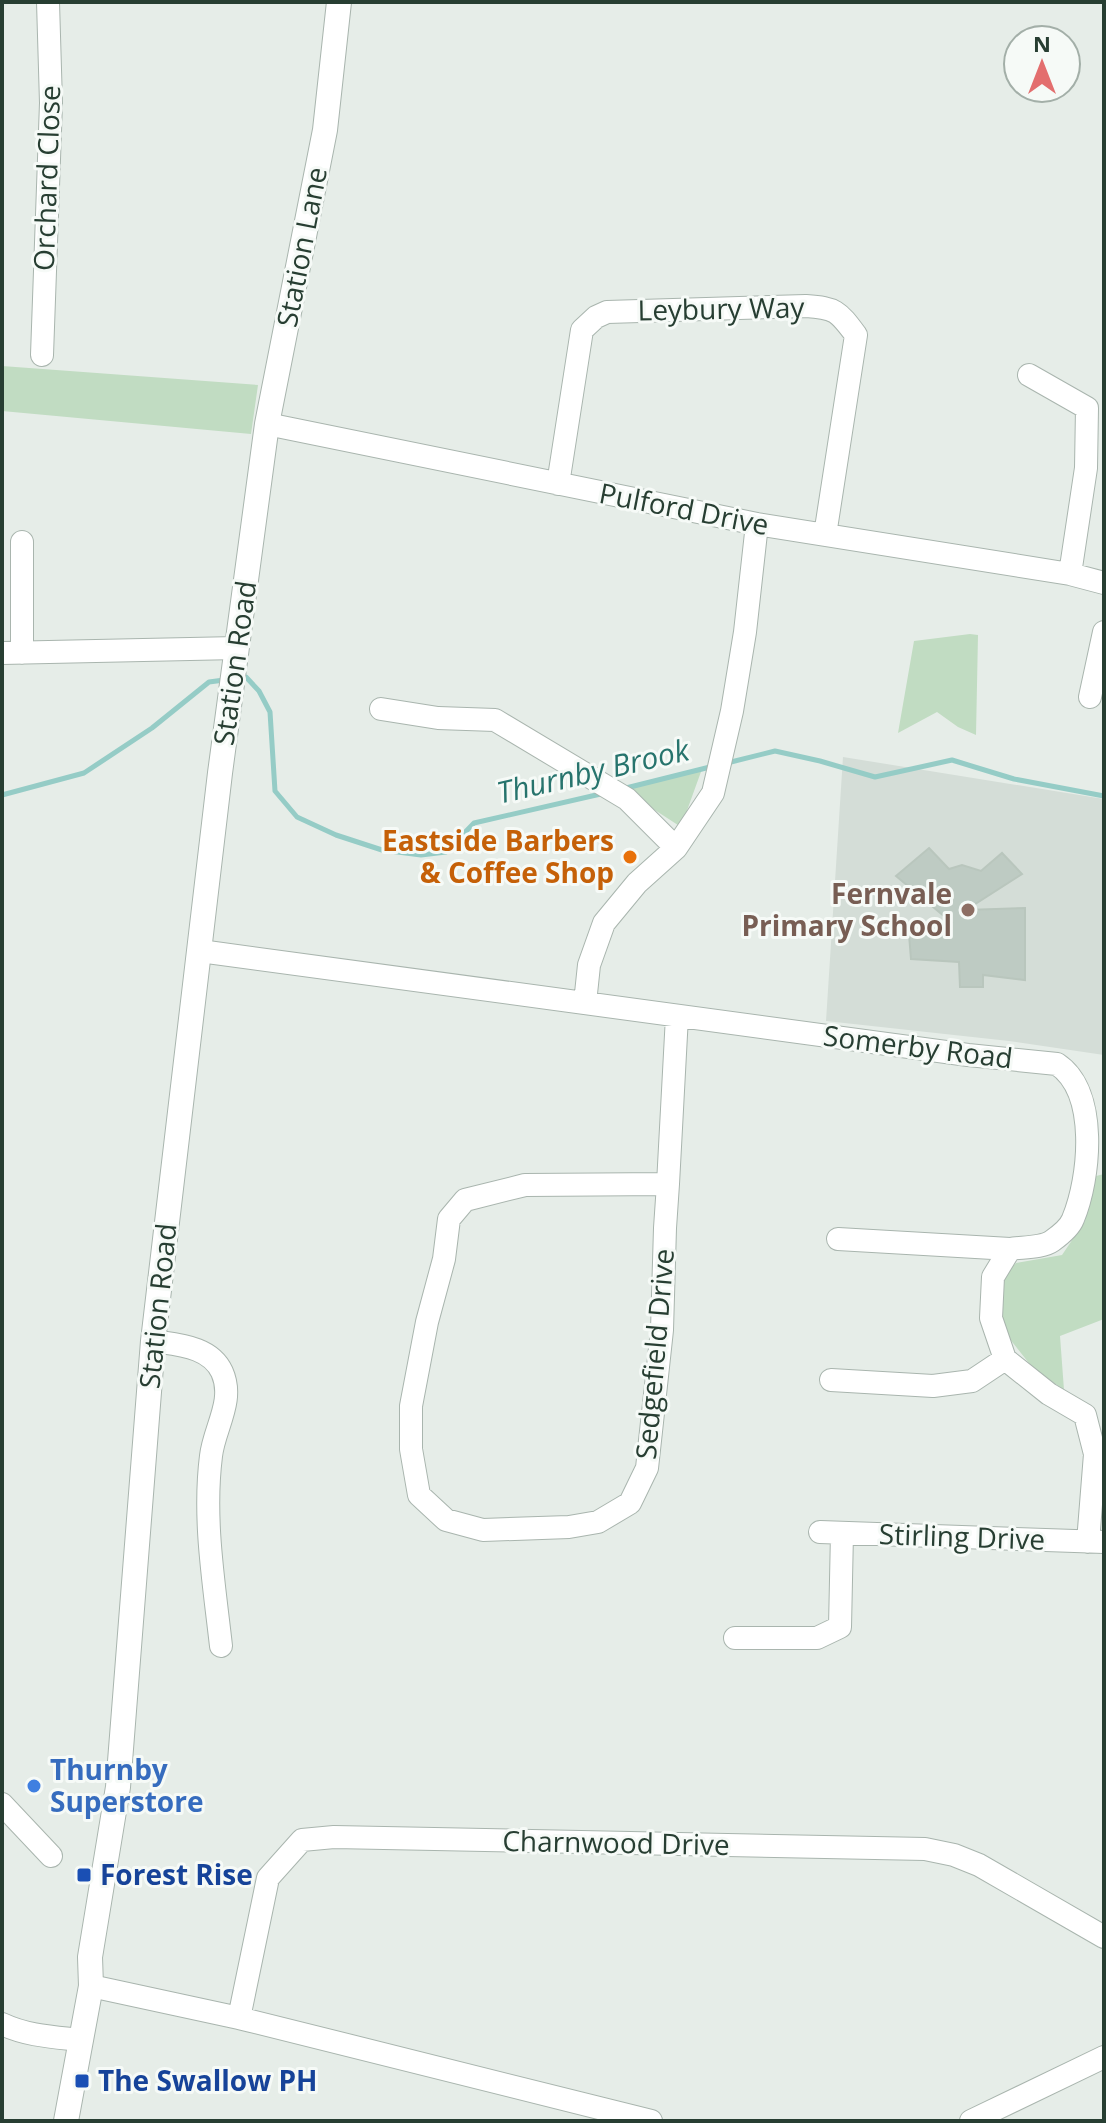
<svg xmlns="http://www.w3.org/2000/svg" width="1106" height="2123" font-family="'Open Sans',sans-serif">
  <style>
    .built { fill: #d4ddd7 }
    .green { fill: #c1dcc2 }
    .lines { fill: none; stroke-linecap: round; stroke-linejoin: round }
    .stream { stroke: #95ccc6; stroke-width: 5 }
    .building { fill: #becbc3; stroke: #b9c6bd; stroke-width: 2 }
    .minor-casing { stroke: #a9b5ae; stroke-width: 24 }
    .tertiary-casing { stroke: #a9b5ae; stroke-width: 26 }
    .minor { stroke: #fff; stroke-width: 22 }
    .tertiary { stroke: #fff; stroke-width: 24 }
    .food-dot { fill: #e8710a; stroke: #f6faf7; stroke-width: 3 }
    .education-dot { fill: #8d6e63; stroke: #f6faf7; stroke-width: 3 }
    .shop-dot { fill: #3f7fe0; stroke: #f6faf7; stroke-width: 3 }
    .transit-dot { fill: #1a4fb4; stroke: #f6faf7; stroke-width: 3 }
    .labels { text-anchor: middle; stroke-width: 6; stroke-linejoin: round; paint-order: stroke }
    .street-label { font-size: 28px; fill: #273e32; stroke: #f6faf7 }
    .food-label { font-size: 28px; font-weight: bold; fill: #c56008; stroke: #f6faf7; text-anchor: end }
    .education-label { font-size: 28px; font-weight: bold; fill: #785e54; stroke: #f6faf7; text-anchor: end }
    .shop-label { font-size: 28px; font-weight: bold; fill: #366cbe; stroke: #f6faf7; text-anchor: start }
    .transit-label { font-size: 28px; font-weight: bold; fill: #164399; stroke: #f6faf7; text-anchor: start }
    .water-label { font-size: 30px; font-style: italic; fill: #27746d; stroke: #f6faf7 }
  </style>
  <rect width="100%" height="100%" fill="#e6ede8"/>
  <!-- built -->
  <path class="built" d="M843 757 1104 799V1055L1009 1041 826 1021Z"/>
  <!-- green -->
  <path class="green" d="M2 366 258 385 251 434 2 411Z
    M970 634 978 635 976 735 958 727 937 712 898 733 914 641Z
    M702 769 681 827 627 792 631 787Z
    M1104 1174V1319L1060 1336 1064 1390 1032 1367 1009 1338 999 1310 1003 1277 1016 1263 1062 1255 1085 1221 1092 1177Z"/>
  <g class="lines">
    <!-- stream -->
    <path class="stream" d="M238 678 246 677 259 691 270 712 275 791 297 817 336 835 382 850 421 855 446 852 474 823 605 793
      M727 763 775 751 820 761 875 777 952 760 1014 779 1104 796
      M622 789 714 766
      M2 795 84 773 152 728 209 682 224 680"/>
  </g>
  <!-- building -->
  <path class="building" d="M929 848 949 869 962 865 981 871 1002 853 1022 874 966 910 1025 908V980L983 975V987H960L959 962 911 959 908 922H951L896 876Z"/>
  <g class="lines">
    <!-- minor casing -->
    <g class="minor-casing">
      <path id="minor" d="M42 355 51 103 48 2
        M1029 375 1087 408 1086 468 1070 574
        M267 424 757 524 1070 574 1104 583
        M558 484 582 330 596 317 607 312 806 306C836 308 838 311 856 335L825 535
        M2 653 237 648
        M22 653V542
        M1090 697 1104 632
        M381 709 438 718 495 720 627 799 676 848
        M200 951 968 1055 1057 1064C1099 1092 1090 1178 1073 1219 1070 1227 1059 1236 1052 1241 1042 1248 1022 1247 1010 1249L993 1277 991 1318 1005 1359 1049 1394 1085 1415 1095 1454 1088 1542
        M585 1003 589 965 604 923 637 883 676 848 713 793 732 711 745 632 757 524
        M668 1184 525 1185 465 1200 449 1219 444 1259 427 1322 411 1406V1449L419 1495 446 1520 483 1530 569 1527 598 1522 630 1503 647 1468 662 1330 665 1228 668 1184 677 1016
        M838 1239 1010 1249
        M153 1341C178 1345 210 1346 222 1372 235 1401 214 1428 211 1456 203 1519 214 1583 221 1646
        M831 1380 933 1386 972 1381 1005 1359
        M820 1532 1104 1542
        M735 1638H817L840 1627 842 1533
        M2 1804 51 1856
        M91 1986 239 2018 651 2121
        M239 2018 268 1878 302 1840 334 1837 925 1849 954 1855 979 1865 1104 1937
        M2 2024C27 2036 54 2037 81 2040
        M971 2121 1104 2057"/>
    </g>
    <!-- tertiary casing -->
    <g class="tertiary-casing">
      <path id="tertiary" d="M66 2121 91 1986 90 1957 118 1787 153 1341 220 773 267 424 325 130 339 2"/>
    </g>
    <!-- minor -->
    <use href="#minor" class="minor"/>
    <!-- tertiary -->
    <use href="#tertiary" class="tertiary"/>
  </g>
  <!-- markers -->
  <circle class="food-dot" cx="630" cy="857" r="8"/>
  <circle class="education-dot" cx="968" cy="910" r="8"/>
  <circle class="shop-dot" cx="34" cy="1786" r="8"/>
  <g class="transit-dot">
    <rect x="76" y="1867" width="16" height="16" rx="4"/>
    <rect x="74" y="2073" width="16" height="16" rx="4"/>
  </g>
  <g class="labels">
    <!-- street labels -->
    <g class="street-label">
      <text transform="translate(47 178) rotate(-88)" y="10">Orchard Close</text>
      <text transform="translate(302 247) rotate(-79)" y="10">Station Lane</text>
      <text transform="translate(721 309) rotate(-1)" y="10">Leybury Way</text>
      <text transform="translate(684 509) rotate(11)" y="10">Pulford Drive</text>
      <text transform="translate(235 663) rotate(-82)" y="10">Station Road</text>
      <text transform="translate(918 1047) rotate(7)" y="10">Somerby Road</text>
      <text transform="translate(158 1306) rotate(-84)" y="10">Station Road</text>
      <text transform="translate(655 1354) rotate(-85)" y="10">Sedgefield Drive</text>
      <text transform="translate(962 1537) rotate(2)" y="10">Stirling Drive</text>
      <text transform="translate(616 1843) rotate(1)" y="10">Charnwood Drive</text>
    </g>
    <!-- food labels -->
    <g class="food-label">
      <text x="614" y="851">Eastside Barbers<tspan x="614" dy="32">&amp; Coffee Shop</tspan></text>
    </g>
    <!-- education labels -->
    <g class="education-label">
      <text x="952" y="904">Fernvale<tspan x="952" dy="32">Primary School</tspan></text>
    </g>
    <!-- shop labels -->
    <g class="shop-label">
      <text x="50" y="1780">Thurnby<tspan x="50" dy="32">Superstore</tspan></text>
    </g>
    <!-- transit labels -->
    <g class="transit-label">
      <text x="100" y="1885">Forest Rise</text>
      <text x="98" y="2091">The Swallow PH</text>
    </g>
    <!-- water labels -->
    <g class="water-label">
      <text transform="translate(593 772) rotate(-13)" y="10">Thurnby Brook</text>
    </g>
  </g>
  <!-- border -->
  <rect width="1106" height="2123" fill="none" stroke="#273e32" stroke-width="8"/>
  <!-- north arrow -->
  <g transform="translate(1042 64)"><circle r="38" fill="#f6faf7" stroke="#a3afa8" stroke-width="2"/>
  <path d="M0-6L14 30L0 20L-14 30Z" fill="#e36e6e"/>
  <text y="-12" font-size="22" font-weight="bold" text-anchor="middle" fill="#273e32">N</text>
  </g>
</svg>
